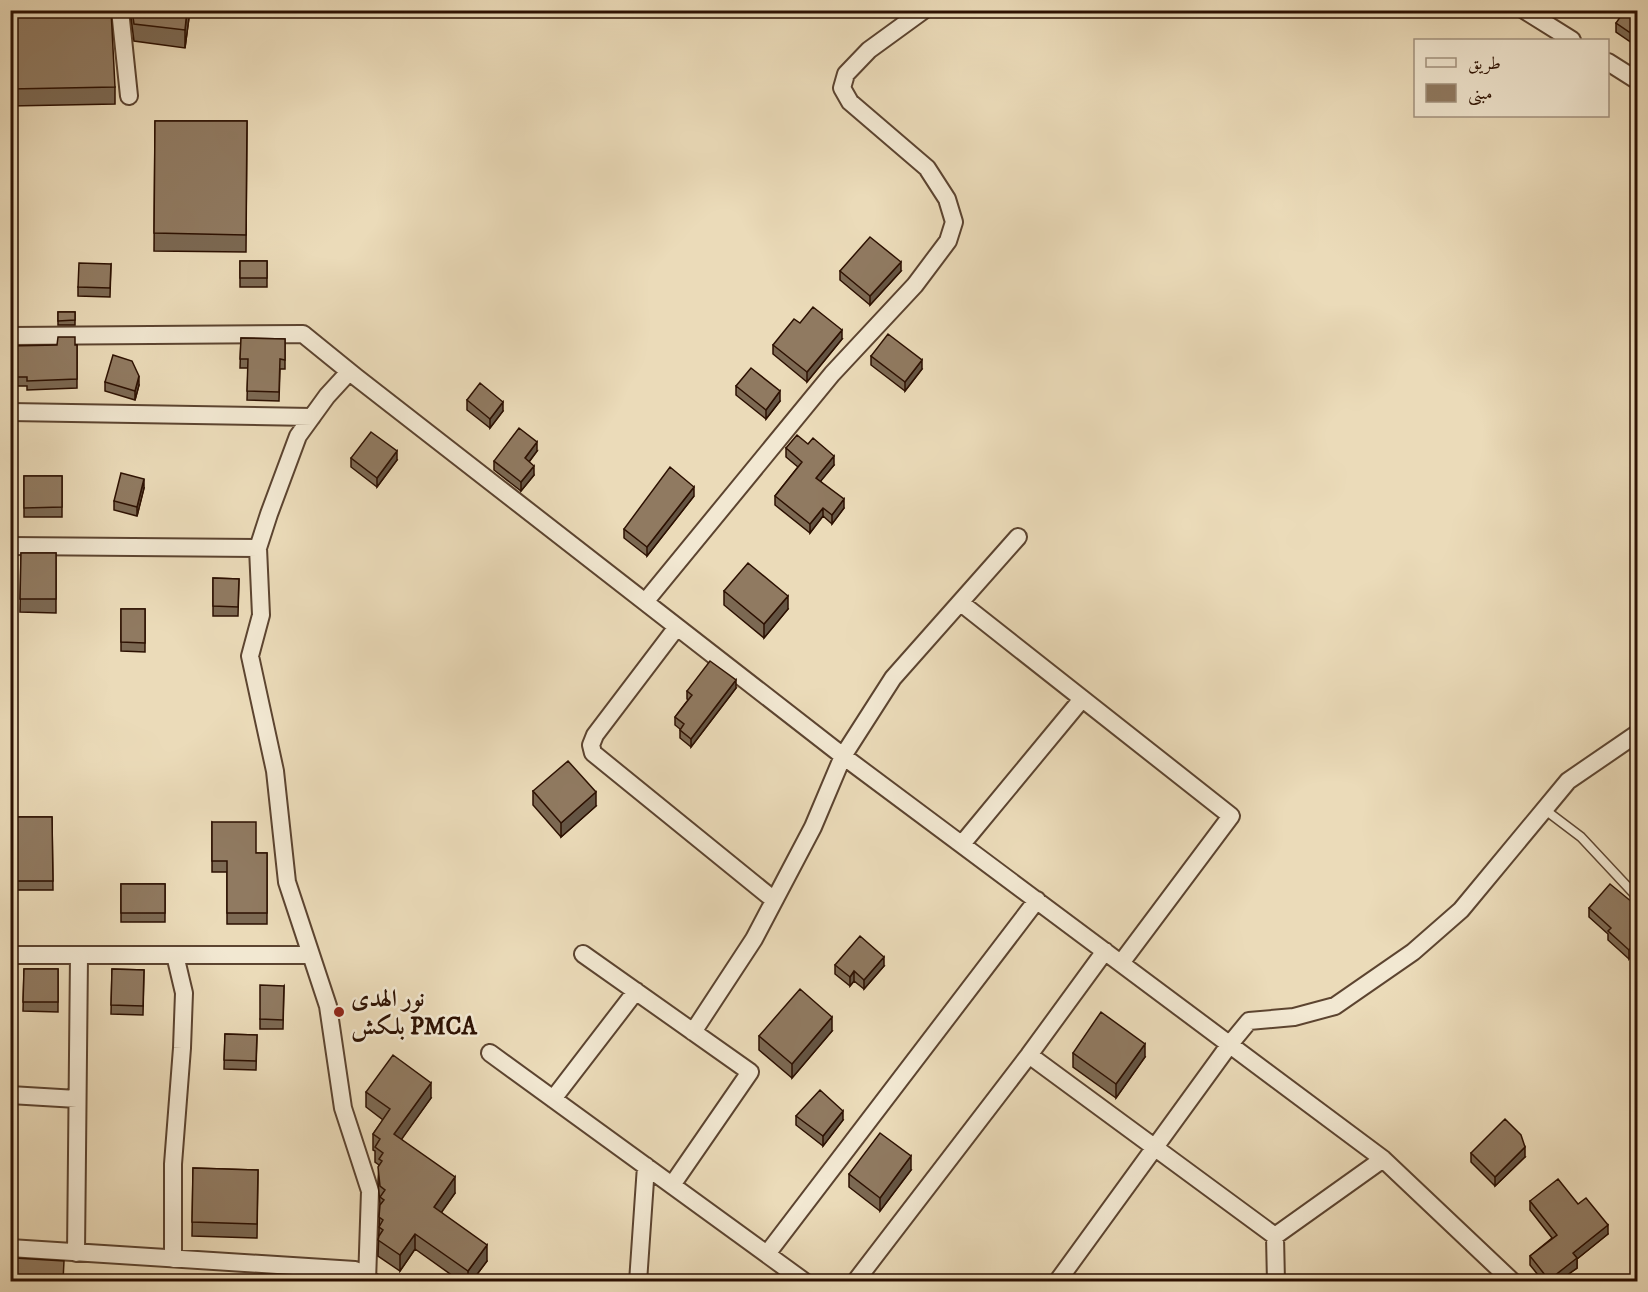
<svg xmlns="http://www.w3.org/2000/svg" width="1648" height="1292" font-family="'IM FELL DW Pica',Amiri,serif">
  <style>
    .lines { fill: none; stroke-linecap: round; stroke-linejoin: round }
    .lane-casing { stroke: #5c4430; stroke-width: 11 }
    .street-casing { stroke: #5c4430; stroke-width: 20 }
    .lane { stroke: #f2e8d2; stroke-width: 8 }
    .street { stroke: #f2e8d2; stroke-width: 16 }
    .wall { fill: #7c6953; stroke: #2d1102; stroke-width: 1.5 }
    .shaded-wall { fill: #655544; stroke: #2d1102; stroke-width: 1.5 }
    .building { fill: #907a61; stroke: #2d1102; stroke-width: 1.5 }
    .poi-dot { fill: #8f2418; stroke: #f2e8d2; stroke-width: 2 }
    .labels { text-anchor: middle; stroke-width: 5; stroke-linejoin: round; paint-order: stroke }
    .poi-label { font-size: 24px; font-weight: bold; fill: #2d1102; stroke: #f2e8d2; text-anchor: start }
  </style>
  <rect width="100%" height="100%" fill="#ebdbb9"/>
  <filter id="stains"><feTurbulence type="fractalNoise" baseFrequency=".00333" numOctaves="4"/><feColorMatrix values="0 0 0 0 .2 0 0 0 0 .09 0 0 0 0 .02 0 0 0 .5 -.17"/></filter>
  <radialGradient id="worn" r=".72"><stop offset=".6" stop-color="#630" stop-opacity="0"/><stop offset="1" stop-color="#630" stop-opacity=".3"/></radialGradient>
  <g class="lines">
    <!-- lane casing -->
    <g class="lane-casing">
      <path id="lane" d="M1544 809 1581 837 1638 898"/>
    </g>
    <!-- street casing -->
    <g class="street-casing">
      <path id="street" d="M120 10 129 96
        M1524 10 1572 40
        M1608 62 1638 81
        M10 336 303 334 356 377 843 756 1383 1159 1513 1282
        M349 372 327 396 298 436 269 514 258 548 261 615 250 656 275 771 287 882 328 1006 343 1108 370 1191 367 1282
        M10 412 312 417
        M10 546 258 548
        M645 602 832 374 915 285 948 241 954 222 947 199 927 168 850 102 842 88 846 74 869 50 924 10
        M961 603 1231 816 1121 963
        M677 627 595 735 591 745 593 753 774 900
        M962 844 1082 699
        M583 954 750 1072 672 1185
        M10 955H311
        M693 1032 754 939 813 827 843 756 893 678 1018 537
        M490 1053 805 1282
        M1029 1055 1275 1236 1383 1159
        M10 1095 77 1099
        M553 1099 636 991
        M1275 1236 1276 1282
        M10 1248 355 1270 373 1282
        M76 1253 79 956
        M767 1254 1037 900
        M173 1259V1164L182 1048 184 993 175 955
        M638 1282 646 1166
        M855 1282 1029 1055 1105 951
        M1057 1282 1230 1044 1249 1021 1294 1017 1335 1006 1413 952 1461 910 1568 781 1638 733"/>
    </g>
    <!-- lane -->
    <use href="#lane" class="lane"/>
    <!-- street -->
    <use href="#street" class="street"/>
  </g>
  <!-- wall -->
  <path class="wall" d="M10 10 115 87V104L10 106Z
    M130 10H190L185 48 134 41Z
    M1638 10V47L1616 32V23Z
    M155 121H247L246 252 154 251Z
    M240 261H267V287H240Z
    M111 264 110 297 78 296V287Z
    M840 271H901L870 305 840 280Z
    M58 312H75V325H58Z
    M241 338 285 339V369H280L279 401 247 400 248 368H240Z
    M842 339 807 382 773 354V345Z
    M77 345V388L27 390V386H10V346Z
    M871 356 922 369 905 391 871 365Z
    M105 382 139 385 135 400 105 391Z
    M736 386 780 401 766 419 736 395Z
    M467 400 503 411 490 428 467 410Z
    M786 448 834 465 820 481 844 508 832 524 823 516 810 533 775 505V496L798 467 786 457Z
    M537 451 529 462 534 475 521 491 494 470V461Z
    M351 458 397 460 377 487 351 467Z
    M24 476H62V517H24Z
    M144 488 137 516 114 510V501Z
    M694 496 647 556 624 538V529Z
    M21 553H56V613L20 612Z
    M213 578 239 579 238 616H213Z
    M724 591 788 609 764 638 724 605Z
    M121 609H145V652L121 651Z
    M736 688 691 747 680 738V729L675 725V717L688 700 687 699V691Z
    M533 791 596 806 561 837 533 805Z
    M10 817H52L53 890H16V865H10Z
    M212 822 256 853H267V924H227V872H212Z
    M121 884H165V922H121Z
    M1638 907V949L1629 959 1608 940V934L1589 917V908Z
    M835 965 884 966 864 989 854 981 850 986 835 974Z
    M24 969H58V1012L23 1011Z
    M112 969 144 970 143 1015 111 1014Z
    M284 986 283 1029H260V1019Z
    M832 1031 792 1078 759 1050V1036Z
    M225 1034 257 1035 256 1070 224 1069Z
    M1073 1053 1145 1057 1116 1098 1073 1067Z
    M366 1092 431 1098 401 1139 455 1193 441 1212 487 1261 472 1281H460L415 1249 400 1271 378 1256 380 1205V1204L378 1182 379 1165 375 1162V1151L373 1150V1134L383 1120 366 1107Z
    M796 1116 843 1120 823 1146 796 1125Z
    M1471 1153 1525 1157 1495 1186 1471 1162Z
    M193 1168 258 1170 257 1238 192 1236Z
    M911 1170 880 1211 849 1187V1174Z
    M1530 1201 1578 1204 1608 1234 1577 1259V1268L1559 1281H1543L1530 1265V1256L1552 1238 1530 1210Z"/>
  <!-- shaded-wall -->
  <path class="shaded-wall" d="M187 10H190L185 48V30Z
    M901 262V271L870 305V296Z
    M842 330V339L807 382V372Z
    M922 360V369L905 391V382Z
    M139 376V385L135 400V391Z
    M780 391V401L766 419V410Z
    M503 402V411L490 428V419Z
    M537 442V451L525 467V458Z
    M397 451V460L377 487V478Z
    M834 456V465L816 487V478Z
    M534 466V475L521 491V482Z
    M144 479V488L137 516V507Z
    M694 487V496L647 556V547Z
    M844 499V508L832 524V515Z
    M823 508V516L810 533V524Z
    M788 596V609L764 638V624Z
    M736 680V688L691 747V739Z
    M596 792V806L561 837V823Z
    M1638 940V949L1629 959V950Z
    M884 957V966L864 989V980Z
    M854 971V981L850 986V977Z
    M832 1017V1031L792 1078V1064Z
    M1145 1044V1057L1116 1098V1084Z
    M431 1083V1098L394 1150V1134Z
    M843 1111V1120L823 1146V1136Z
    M1525 1147V1157L1495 1186V1177Z
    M911 1156V1170L880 1211V1198Z
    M455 1177V1193L434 1223V1207Z
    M1608 1225V1234L1577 1259V1268L1559 1281H1549V1280L1573 1253Z
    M415 1234V1249L400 1271V1255Z
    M487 1245V1261L472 1281H468V1271Z"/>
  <!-- building -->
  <path class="building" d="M10 10H111L115 87 10 89Z
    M132 10H187L185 30 134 24Z
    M1625 10H1638V38L1616 23Z
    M155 121H247L246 235 154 233Z
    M870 237 901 262 870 296 840 271Z
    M240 261H267V278H240Z
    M79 263 111 264 110 288 78 287Z
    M813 307 842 330 807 372 773 345 794 319 800 323Z
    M58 312H75V320L58 321Z
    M888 334 922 360 905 382 871 356Z
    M58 337H75V345H77V379L27 381V377H10V346L57 345Z
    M241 338 285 339V360L280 359 279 392 247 391 248 359H240Z
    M113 355 132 361 139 376 135 391 105 382Z
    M751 368 780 391 766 410 736 386Z
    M480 383 503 402 490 419 467 400Z
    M519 428 537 442 525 458 534 466 521 482 494 461Z
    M371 432 397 451 377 478 351 458Z
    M797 435 808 444 813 438 834 456 816 478 844 499 832 515 823 508 810 524 775 496 802 462 786 448Z
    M670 467 694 487 647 547 624 529Z
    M121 473 144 479 137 507 114 501Z
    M24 476H62V507L24 508Z
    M21 553H56V599H20Z
    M748 563 788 596 764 624 724 591Z
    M213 578 239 579 238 607 213 606Z
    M121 609H145V643L121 642Z
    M710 661 736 680 691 739 680 730 684 724 675 717 692 695 687 691Z
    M568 761 596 792 561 823 533 791Z
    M10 817H52L53 881H16V856H10Z
    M212 822H256V853H267V913H227V861H212Z
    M121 884H165V913H121Z
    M1610 884 1638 907V940L1629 950 1608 931 1611 928 1589 908Z
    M860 936 884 957 864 980 854 971 850 977 835 965Z
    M24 969H58V1002H23Z
    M112 969 144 970 143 1006 111 1005Z
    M260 985 284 986 283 1020 260 1019Z
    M800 989 832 1017 792 1064 759 1036Z
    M1101 1012 1145 1044 1116 1084 1073 1053Z
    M10 1020H13L11 1061H10Z
    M225 1034 257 1035 256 1061 224 1060Z
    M393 1055 431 1083 394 1134 455 1177 434 1207 487 1245 468 1271 415 1234 400 1255 378 1240 379 1236 383 1230 379 1227 383 1220 379 1217 380 1205 384 1200 380 1197 385 1190 380 1186 378 1167 382 1161 379 1159 383 1153 375 1147 380 1139 373 1134 390 1109 366 1092Z
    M820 1090 843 1111 823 1136 796 1116Z
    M1505 1119 1521 1135 1525 1147 1495 1177 1471 1153Z
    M880 1133 911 1156 880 1198 849 1174Z
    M193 1168 258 1170 257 1224 192 1222Z
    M1558 1179 1578 1204 1586 1198 1608 1225 1573 1253 1577 1258 1549 1280 1530 1256 1557 1235 1530 1201Z
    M15 1258 64 1261 63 1281H14Z"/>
  <!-- markers -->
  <circle class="poi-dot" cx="339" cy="1012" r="6"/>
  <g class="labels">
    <!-- poi labels -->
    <g class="poi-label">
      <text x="351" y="1006">نور الهدى<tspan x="351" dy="28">بلكش PMCA</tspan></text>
    </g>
  </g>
  <!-- margin -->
  <rect width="1648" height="1292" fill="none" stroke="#ebdbb9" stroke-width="36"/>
  <rect x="12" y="12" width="1624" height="1268" fill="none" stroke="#2d1102" stroke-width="3"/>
  <rect x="18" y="18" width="1612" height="1256" fill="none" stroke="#2d1102" stroke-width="1.5"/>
  <!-- legend -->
  <rect x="1414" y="39" width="195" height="78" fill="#f2e8d2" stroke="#a3927f" stroke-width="1.5"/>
  <rect x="1426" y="58" width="30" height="9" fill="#f2e8d2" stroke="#a3927f" stroke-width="1.5"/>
  <text x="1468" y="69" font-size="18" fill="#2d1102">طريق</text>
  <rect x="1426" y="84" width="30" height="18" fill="#907a61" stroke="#a3927f" stroke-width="1.5"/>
  <text x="1468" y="99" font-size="18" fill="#2d1102">مبنى</text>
  <rect width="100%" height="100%" filter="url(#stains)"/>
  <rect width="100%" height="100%" fill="url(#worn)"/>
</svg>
